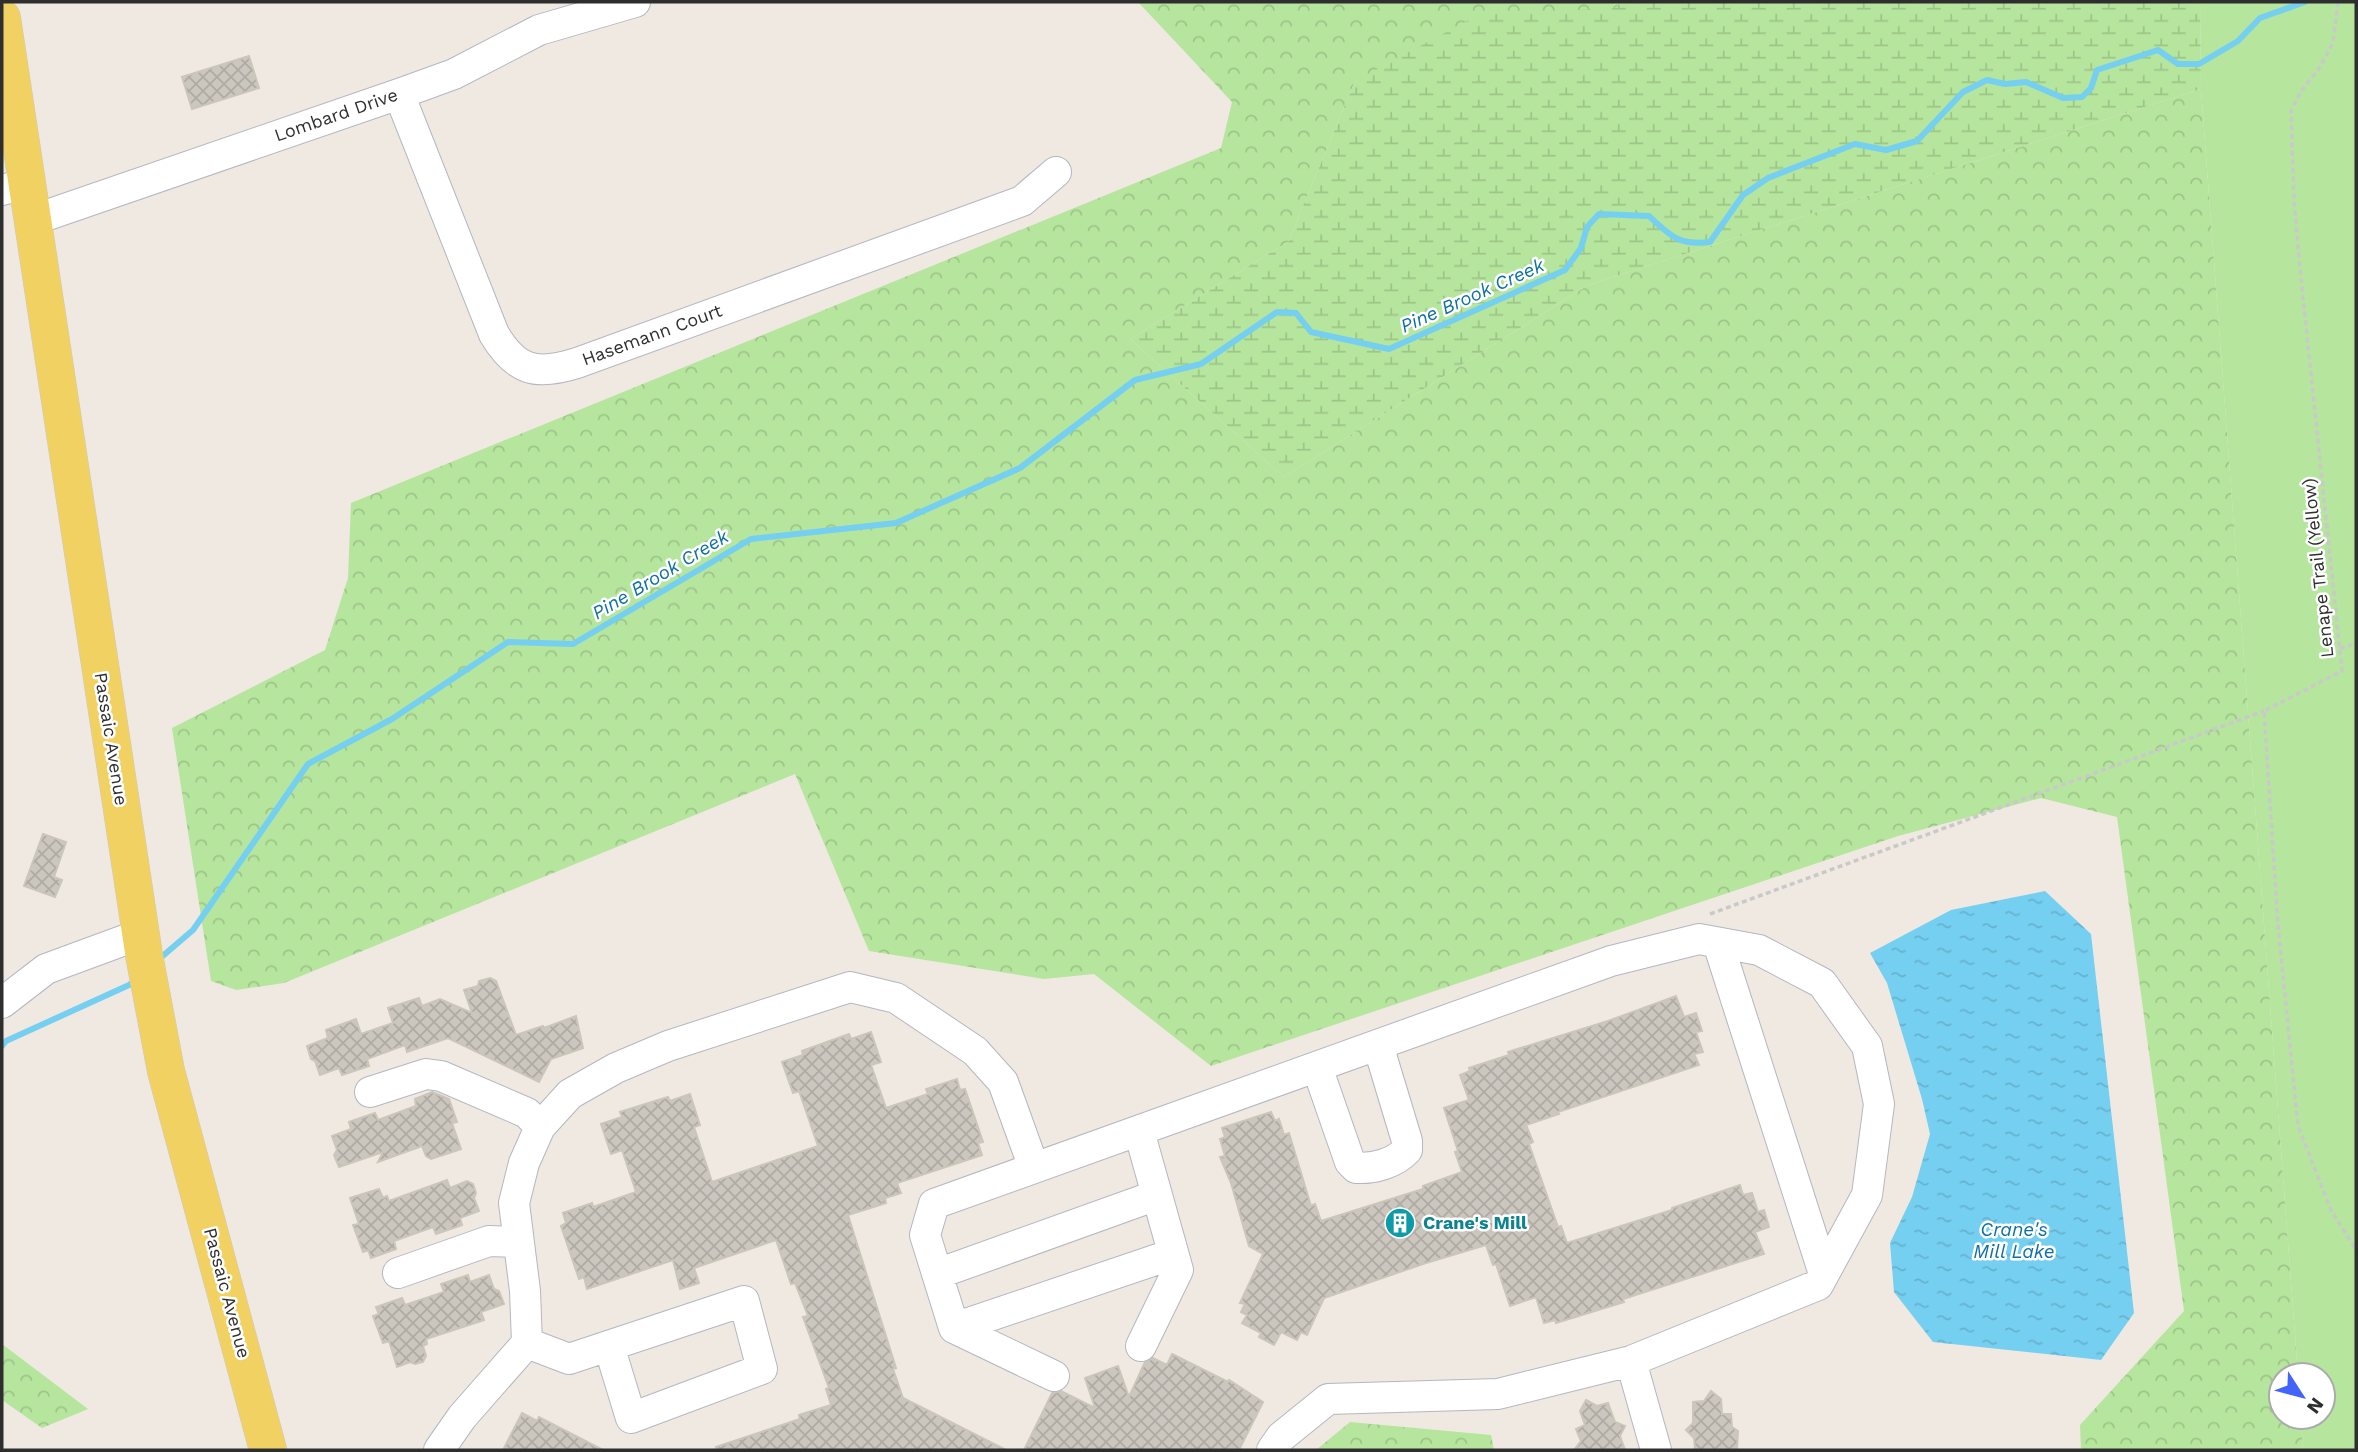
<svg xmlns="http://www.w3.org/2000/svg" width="2358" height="1452" font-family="'Work Sans',sans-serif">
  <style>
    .grass { fill: #b6e59e }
    .forest { fill: url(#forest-crowns) }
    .wetland { fill: url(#wetland-marsh) }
    .water { fill: url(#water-ripples) }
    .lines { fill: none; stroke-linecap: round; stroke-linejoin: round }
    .stream { stroke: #75cff0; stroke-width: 6 }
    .building { fill: url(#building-cross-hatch); stroke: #cbc5ba; stroke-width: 2 }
    .minor-casing { stroke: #b4b7c1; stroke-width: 32 }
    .major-casing { stroke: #c9c9c9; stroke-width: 38 }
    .path { stroke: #c9c9c9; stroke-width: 3.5; stroke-dasharray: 5 3.5; stroke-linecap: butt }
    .minor { stroke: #fff; stroke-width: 30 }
    .major { stroke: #f2d163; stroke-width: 37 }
    .labels { text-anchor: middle; stroke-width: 5; stroke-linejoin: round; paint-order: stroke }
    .street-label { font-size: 18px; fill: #2e2e2e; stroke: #fff }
    .culture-label { font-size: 18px; font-weight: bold; fill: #0d838f; stroke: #fff; text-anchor: start }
    .water-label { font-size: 19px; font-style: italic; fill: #0d6fa3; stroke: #fff }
  </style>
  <defs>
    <pattern id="forest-crowns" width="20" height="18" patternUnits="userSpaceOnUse" patternTransform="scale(1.75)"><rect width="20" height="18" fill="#b6e59e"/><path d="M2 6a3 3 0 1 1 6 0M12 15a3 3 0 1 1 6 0" fill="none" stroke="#9dc588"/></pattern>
    <pattern id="wetland-marsh" width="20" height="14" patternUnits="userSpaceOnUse" patternTransform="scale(1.75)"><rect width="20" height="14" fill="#b6e59e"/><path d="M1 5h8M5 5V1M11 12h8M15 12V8" fill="none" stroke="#9dc588"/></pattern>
    <pattern id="water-ripples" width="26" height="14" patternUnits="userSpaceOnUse" patternTransform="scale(1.75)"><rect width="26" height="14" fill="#75cff0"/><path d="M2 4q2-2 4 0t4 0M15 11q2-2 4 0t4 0" fill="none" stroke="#66b2ce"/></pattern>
    <pattern id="building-cross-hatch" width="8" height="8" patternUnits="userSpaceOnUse" patternTransform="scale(1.75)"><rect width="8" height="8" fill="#cbc7bf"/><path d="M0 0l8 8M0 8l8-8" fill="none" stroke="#afaba4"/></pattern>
  </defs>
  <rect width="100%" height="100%" fill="#efe9e1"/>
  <!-- grass -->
  <path class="grass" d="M2200 2H2356V1450H2303L2301 1417H2323V1375H2298L2201 89Z"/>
  <!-- forest -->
  <path class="forest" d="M1138 2H1622L1615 8 1355 81 1288 242 1130 339 1284 477 1588 285 2201 89 2298 1375H2281V1417H2301L2303 1450H2081L2080 1425 2184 1311 2117 817 2041 798 1898 836 1211 1066 1094 974 1044 979 869 951 795 774 284 983 236 990 211 981 172 728 325 650 348 578 351 503 1221 148 1232 102Z
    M2 1344 88 1409 42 1428 2 1400Z
    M1350 1422 1491 1435 1494 1450H1316Z"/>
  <!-- wetland -->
  <path class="wetland" d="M1622 2H2200L2201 89 1588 285 1284 477 1130 339 1288 242 1355 81 1478 15 1615 8Z"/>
  <!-- water -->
  <path class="water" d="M2045 891 2091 934 2134 1313 2101 1360 1933 1342 1894 1292 1890 1243 1912 1197 1930 1134 1922 1099 1887 983 1870 953 1951 910Z"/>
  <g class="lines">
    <!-- stream -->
    <path class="stream" d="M158 960 193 930 308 764 392 719 508 642 573 644 751 539 896 523 1020 468 1135 380 1201 364 1277 312 1296 313 1311 332 1389 349 1565 270 1581 248 1587 227 1599 214 1649 216C1670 236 1680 246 1710 242L1743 195 1768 178 1855 144 1886 150 1917 141 1963 92 1987 80 2005 84 2026 82 2063 98 2082 97 2091 88 2097 70 2158 50 2178 64H2199L2238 41 2260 18 2305 2
      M2 1046 6 1041 129 985 137 979"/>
  </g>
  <!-- building -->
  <path class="building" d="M249 56 259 88 192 109 182 77Z
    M43 834 66 842 54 877 62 880 55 897 24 886Z
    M490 978 496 981 516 1035 543 1026 544 1028 576 1016 583 1048 551 1059 539 1082 448 1038 407 1052 405 1045 367 1059 369 1066 342 1075 339 1068 320 1075 315 1061 311 1059 307 1046 328 1038 326 1030 356 1019 361 1034 393 1023 388 1008 419 998 422 1006 440 999 472 1013 464 990 478 986 479 981Z
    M1676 996 1684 1017 1696 1013 1702 1031 1696 1032 1703 1052 1694 1054 1699 1065 1558 1112 1559 1114 1526 1125 1533 1142 1529 1144 1558 1227 1561 1226 1567 1243 1672 1210V1208L1740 1185 1743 1195 1752 1193 1758 1212 1764 1210 1769 1227 1755 1232 1764 1254 1623 1299 1624 1302 1556 1323 1555 1320 1544 1323 1536 1297 1510 1306 1496 1264 1493 1265 1486 1245 1426 1263 1324 1298 1307 1335 1301 1332 1297 1340 1281 1332 1274 1345 1259 1337 1261 1333 1242 1323 1247 1315 1241 1312 1245 1304 1240 1303 1263 1254 1249 1246 1231 1183 1220 1157 1225 1156 1220 1139 1225 1137 1222 1128 1271 1112 1275 1121 1279 1119 1284 1135 1289 1133 1311 1206 1315 1204 1321 1221 1423 1189V1186L1462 1172 1455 1152 1458 1151 1444 1108 1469 1100 1460 1075 1470 1071 1469 1068 1509 1055 1508 1052 1608 1021Z
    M871 1032 881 1062 871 1065 886 1108 928 1094 926 1089 957 1079 960 1090 965 1089 983 1142 978 1143 982 1155 897 1183 901 1193 885 1198 886 1203 848 1215 896 1368 893 1369 903 1398 1006 1450H717L716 1447 800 1419 799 1415 831 1405 826 1389 829 1388 803 1317 808 1316 795 1283 791 1284 776 1240 694 1268 699 1283 680 1289 673 1260 587 1289 584 1277 579 1279 561 1226 566 1223 563 1213 592 1203 593 1207 636 1192 622 1150 611 1154 601 1124 622 1117 620 1112 668 1097 670 1101 690 1094 700 1125 694 1127 712 1182 818 1146 799 1091 793 1093 782 1062 803 1055 802 1051 849 1034 851 1039Z
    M432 1092 449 1099 457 1122 452 1123 461 1149 431 1159 426 1156 422 1146 378 1162 383 1152 339 1167 334 1155 337 1150 332 1136 351 1129 349 1122 375 1113 378 1120 416 1106 415 1099Z
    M447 1180 450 1188 467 1181 473 1184 476 1193 474 1198 479 1211 460 1218 462 1225 436 1234 433 1227 394 1241 396 1249 371 1258 368 1250 363 1252 353 1225 359 1224 350 1198 379 1189 383 1198 387 1196 389 1201Z
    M468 1275 470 1282 489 1275 494 1289 499 1291 504 1304 481 1312 484 1320 426 1339 427 1344 423 1346 426 1356 423 1362 415 1364 410 1362 397 1367 389 1341 383 1343 373 1316 379 1314 376 1307 402 1298 405 1305 444 1292 441 1284Z
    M1172 1354 1228 1382 1229 1380 1263 1402 1239 1450H1024L1052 1393 1061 1391 1095 1408 1085 1378 1118 1366 1129 1397 1145 1362 1153 1358 1167 1365Z
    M1711 1391 1721 1399 1722 1414H1731L1732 1427 1738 1431 1737 1450H1695L1694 1438 1686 1430 1693 1423V1402L1704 1401Z
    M1586 1400 1597 1406 1608 1403 1615 1422 1625 1426 1620 1436 1625 1450H1574L1581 1441 1576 1429 1585 1425 1580 1411Z
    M522 1413 537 1421 539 1417 603 1450H503Z"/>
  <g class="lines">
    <!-- minor casing -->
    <g class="minor-casing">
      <path id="minor" d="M399 94 494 334C516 371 536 376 577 363L1022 201 1056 172
        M2 190 28 183
        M33 220 399 94 454 74 539 30 635 2
        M1718 943 1824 1274
        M2 1003 46 969 141 934
        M1317 1067 1350 1162 1356 1168C1374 1169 1395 1163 1407 1150V1141L1378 1045
        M370 1092 426 1074 441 1076 527 1113 540 1127
        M1139 1131 1178 1270 1141 1346
        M398 1273 489 1241 517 1242
        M937 1274 1157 1195
        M954 1328 1173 1254
        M527 1343 525 1291 514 1203 524 1163 540 1127 570 1094 616 1068 668 1046 850 987 896 998 975 1051 1003 1082 1034 1168
        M1631 1361 1656 1450
        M1054 1376 954 1328 925 1235 934 1204 1611 961 1699 939 1759 950 1822 983 1867 1046 1879 1104 1867 1195 1818 1285 1631 1361 1498 1394 1328 1399 1281 1437 1272 1450
        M439 1450 462 1417 527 1343 569 1359 744 1301 762 1369 631 1418 609 1346"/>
    </g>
    <!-- major casing -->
    <g class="major-casing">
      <path id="major" d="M2 18 144 955 166 1071 268 1450"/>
    </g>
    <!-- path -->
    <path class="path" d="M2338 2 2333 43 2318 70 2301 91 2291 111 2294 200 2300 269 2342 671 2264 711 2278 925 2298 1126 2331 1210 2356 1250
      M2340 649 2356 643
      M1710 914 2264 711"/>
    <!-- minor -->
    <use href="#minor" class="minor"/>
    <!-- major -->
    <use href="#major" class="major"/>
  </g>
  <!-- icons -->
  <defs>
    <g id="building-disc" transform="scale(1.575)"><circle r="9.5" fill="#0f9aa8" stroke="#fff"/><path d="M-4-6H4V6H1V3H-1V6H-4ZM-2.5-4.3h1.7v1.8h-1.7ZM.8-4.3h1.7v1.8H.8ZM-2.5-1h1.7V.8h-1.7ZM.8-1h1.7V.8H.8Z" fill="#fff"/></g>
  </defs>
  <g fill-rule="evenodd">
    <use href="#building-disc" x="1400" y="1223"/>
  </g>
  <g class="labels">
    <!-- street labels -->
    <g class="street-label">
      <text transform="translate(336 115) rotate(-19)" y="6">Lombard Drive</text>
      <text transform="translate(652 335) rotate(-20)" y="6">Hasemann Court</text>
      <text transform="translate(2318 568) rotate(-96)" y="6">Lenape Trail (Yellow)</text>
      <text transform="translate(111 739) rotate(81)" y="6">Passaic Avenue</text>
      <text transform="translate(227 1293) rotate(75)" y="6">Passaic Avenue</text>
    </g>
    <!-- culture labels -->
    <g class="culture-label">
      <text x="1423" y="1229">Crane's Mill</text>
    </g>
    <!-- water labels -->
    <g class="water-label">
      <text transform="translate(1472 295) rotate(-24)" y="7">Pine Brook Creek</text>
      <text transform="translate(660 574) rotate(-31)" y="7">Pine Brook Creek</text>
      <text x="2014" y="1236">Crane's<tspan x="2014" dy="22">Mill Lake</tspan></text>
    </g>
  </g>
  <!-- border -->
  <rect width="2358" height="1452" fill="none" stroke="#2e2e2e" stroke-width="7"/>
  <!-- north arrow -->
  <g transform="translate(2302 1396) rotate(126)"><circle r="33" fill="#ffffff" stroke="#ababab" stroke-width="2"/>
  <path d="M0-5L12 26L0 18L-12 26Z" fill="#4264fb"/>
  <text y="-10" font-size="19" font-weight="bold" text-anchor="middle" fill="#2e2e2e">N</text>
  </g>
</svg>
